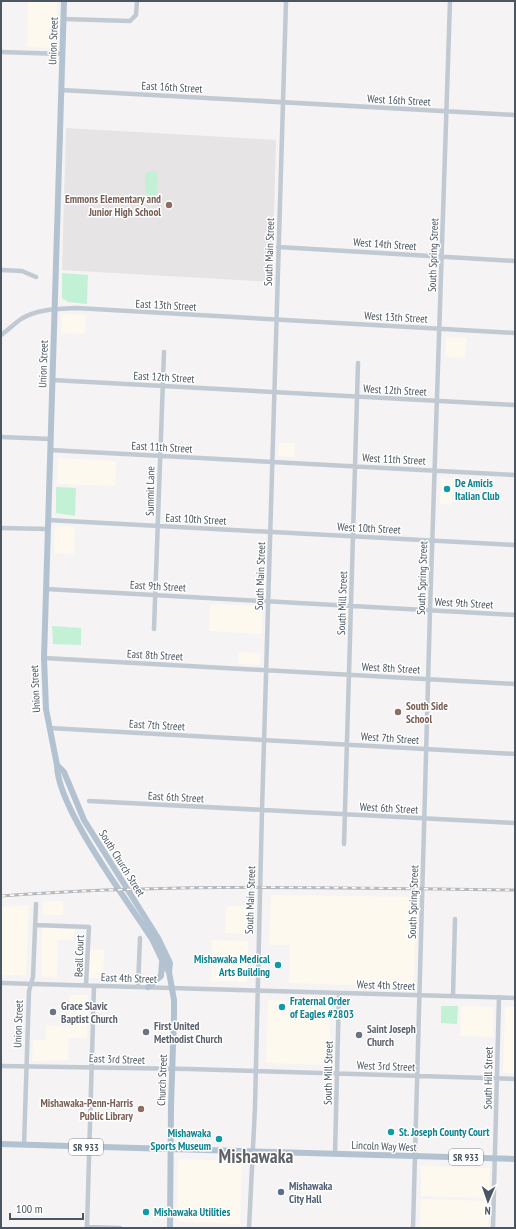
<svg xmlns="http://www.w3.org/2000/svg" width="516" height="1229" font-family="'PT Sans Narrow',sans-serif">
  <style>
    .commercial { fill: #fdf9ef }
    .education { fill: #e6e4e5 }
    .green { fill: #c3f1d5 }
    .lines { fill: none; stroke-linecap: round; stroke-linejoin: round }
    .minor { stroke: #c1cad2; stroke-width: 4.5 }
    .major { stroke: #b3c2d1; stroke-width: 6 }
    .rail-casing { stroke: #b5b8bd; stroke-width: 3 }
    .rail { stroke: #fff; stroke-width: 1.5; stroke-dasharray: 4.5; stroke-linecap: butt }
    .education-dot { fill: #8d6e63; stroke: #fff; stroke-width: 1.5 }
    .culture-dot { fill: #0f9aa8; stroke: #fff; stroke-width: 1.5 }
    .worship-dot { fill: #6b7280; stroke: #fff; stroke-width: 1.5 }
    .service-dot { fill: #5c6f8a; stroke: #fff; stroke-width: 1.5 }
    .labels { text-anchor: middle; stroke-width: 3; stroke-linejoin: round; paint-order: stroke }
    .shield { fill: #fff; stroke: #808990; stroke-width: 1 }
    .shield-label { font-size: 10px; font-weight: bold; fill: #4a5661 }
    .street-label { font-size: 11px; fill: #4a5661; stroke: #fff }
    .education-label { font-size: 11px; font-weight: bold; fill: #785e54; stroke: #fff; text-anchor: end }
    .culture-label { font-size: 11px; font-weight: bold; fill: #0d838f; stroke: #fff; text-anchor: start }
    .worship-label { font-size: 11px; font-weight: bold; fill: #5b616d; stroke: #fff; text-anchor: start }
    .service-label { font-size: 11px; font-weight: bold; fill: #4e5e75; stroke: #fff; text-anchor: start }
    .town-label { font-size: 19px; font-weight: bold; fill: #5f6368; stroke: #fff }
  </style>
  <rect width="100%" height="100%" fill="#f5f3f3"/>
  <!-- commercial -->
  <path class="commercial" d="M28 1H57L56 48 27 47Z
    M65 314 86 315 85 334 61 333 62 315Z
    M446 337 466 338 465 358 445 357Z
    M279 443H295L294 457 278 456Z
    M58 458 116 461 115 486 57 484Z
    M441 479 453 480 452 505 440 504Z
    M60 526 75 527 74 554 54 553 55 528Z
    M210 604 262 606V634L209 631Z
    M239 652 261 653 260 665 238 664Z
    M271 895 416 897 414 987 289 983 290 945H269Z
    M43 901H63V915H43Z
    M29 905 26 975H1V907Z
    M229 906H249L248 934 225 933 226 907Z
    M42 928 75 929 74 940H58L57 977 41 976Z
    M212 940 248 941 247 982 211 981Z
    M90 950H104L103 978H89Z
    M70 995H88L87 1038H69L68 1060 32 1061 33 1040H45L46 1025 69 1026Z
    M268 1000 331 1002 329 1065 266 1063Z
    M461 1006 493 1007V1037L460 1036Z
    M505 1007H515V1073H503Z
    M178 1159 242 1161 240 1224 180 1222 177 1219Z
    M421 1166 490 1168 489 1198 421 1196Z
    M421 1199 489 1201 488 1228H420Z"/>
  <!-- education -->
  <path class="education" d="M66 128 276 140 272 282 62 270Z"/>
  <!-- green -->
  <path class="green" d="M149 171H158L156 200 153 201 149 199 145 190V173Z
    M62 273 88 275 87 304 68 302 62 298Z
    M56 487 76 488 75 516 56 513Z
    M52 626 81 628V645L53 644Z
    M441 1006H458L457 1024 441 1023Z"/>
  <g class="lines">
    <!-- minor -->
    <path class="minor" d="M63 19 130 21 136 15 137 1
      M1 52 62 54
      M61 90 515 115
      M278 247 515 261
      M1 270 22 271 36 277
      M1 335C8 330 14 324 21 319 37 309 58 309 76 308L515 333
      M52 380 515 405
      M1 437 51 439
      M50 450 515 475
      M48 520 515 545
      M1 528 48 529
      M46 589 515 615
      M154 629 164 352
      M44 658 515 684
      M49 728 515 754
      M89 801 515 823
      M344 844 358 363
      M35 925 89 927 86 985
      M1 983 515 998
      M94 986 87 1227 120 1228
      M138 987 140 938
      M453 996 455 919
      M1 1066 189 1069 515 1079
      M24 1145 29 991 33 977 36 904
      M335 1154 339 993
      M249 1228 255 1107 262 810 286 1
      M413 1228 430 610 450 1
      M493 1228 499 997"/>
    <!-- major -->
    <path class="major" d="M64 1 44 658 46 709 57 765C57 808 128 901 152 939 158 950 162 962 169 972
      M57 765 64 772 84 820 158 938 170 963 169 972 174 1000V1017L171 1105 170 1228
      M148 987 161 976 162 963
      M1 1144 515 1159"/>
    <!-- rail casing -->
    <g class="rail-casing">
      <path id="rail" d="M1 896C172 883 344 888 515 890"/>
    </g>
    <!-- rail -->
    <use href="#rail" class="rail"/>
  </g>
  <!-- markers -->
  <g class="education-dot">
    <circle cx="169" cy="205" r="4"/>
    <circle cx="398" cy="712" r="4"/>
    <circle cx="141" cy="1109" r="4"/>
  </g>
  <g class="culture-dot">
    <circle cx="447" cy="489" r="4"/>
    <circle cx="278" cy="965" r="4"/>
    <circle cx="282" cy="1007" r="4"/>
    <circle cx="391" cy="1132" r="4"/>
    <circle cx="219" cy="1139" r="4"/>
    <circle cx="146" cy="1212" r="4"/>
  </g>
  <g class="worship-dot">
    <circle cx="53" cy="1012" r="4"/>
    <circle cx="146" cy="1032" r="4"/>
    <circle cx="359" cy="1035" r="4"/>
  </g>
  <circle class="service-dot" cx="281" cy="1192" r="4"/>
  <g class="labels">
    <!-- shield labels -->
    <g class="shield">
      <rect x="69" y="1139" width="34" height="16" rx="3"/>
      <rect x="449" y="1149" width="34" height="16" rx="3"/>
    </g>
    <g class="shield-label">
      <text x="86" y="1151">SR 933</text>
      <text x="466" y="1161">SR 933</text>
    </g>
    <!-- street labels -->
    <g class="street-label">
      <text transform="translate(53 41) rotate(-88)" y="4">Union Street</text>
      <text transform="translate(172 87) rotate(3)" y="4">East 16th Street</text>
      <text transform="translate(399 100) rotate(3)" y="4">West 16th Street</text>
      <text transform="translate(385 244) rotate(4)" y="4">West 14th Street</text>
      <text transform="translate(269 252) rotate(-88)" y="4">South Main Street</text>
      <text transform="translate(433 255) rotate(-88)" y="4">South Spring Street</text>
      <text transform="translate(166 305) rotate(3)" y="4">East 13th Street</text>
      <text transform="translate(396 317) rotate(3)" y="4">West 13th Street</text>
      <text transform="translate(43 364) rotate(-88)" y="4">Union Street</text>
      <text transform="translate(164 377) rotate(3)" y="4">East 12th Street</text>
      <text transform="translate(395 390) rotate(3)" y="4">West 12th Street</text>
      <text transform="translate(162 447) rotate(3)" y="4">East 11th Street</text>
      <text transform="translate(394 459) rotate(3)" y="4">West 11th Street</text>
      <text transform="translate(150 491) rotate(-89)" y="4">Summit Lane</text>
      <text transform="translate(196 519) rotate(3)" y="4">East 10th Street</text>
      <text transform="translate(369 528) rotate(3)" y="4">West 10th Street</text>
      <text transform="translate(260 576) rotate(-88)" y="4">South Main Street</text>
      <text transform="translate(422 578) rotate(-88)" y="4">South Spring Street</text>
      <text transform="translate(158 586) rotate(3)" y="4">East 9th Street</text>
      <text transform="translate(342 603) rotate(-88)" y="4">South Mill Street</text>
      <text transform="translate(464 603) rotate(3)" y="4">West 9th Street</text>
      <text transform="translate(155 655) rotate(3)" y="4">East 8th Street</text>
      <text transform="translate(391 668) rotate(3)" y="4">West 8th Street</text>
      <text transform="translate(35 689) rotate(-93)" y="4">Union Street</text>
      <text transform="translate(157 725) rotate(3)" y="4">East 7th Street</text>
      <text transform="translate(390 738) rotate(4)" y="4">West 7th Street</text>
      <text transform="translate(176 797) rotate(3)" y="4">East 6th Street</text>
      <text transform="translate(389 808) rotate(3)" y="4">West 6th Street</text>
      <text transform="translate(122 863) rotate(58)" y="4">South Church Street</text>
      <text transform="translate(250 900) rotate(-88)" y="4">South Main Street</text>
      <text transform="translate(413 902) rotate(-88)" y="4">South Spring Street</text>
      <text transform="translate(79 956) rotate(-88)" y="4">Beall Court</text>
      <text transform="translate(129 978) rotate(2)" y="4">East 4th Street</text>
      <text transform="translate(386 985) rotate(2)" y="4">West 4th Street</text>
      <text transform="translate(18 1024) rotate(-88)" y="4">Union Street</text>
      <text transform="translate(117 1059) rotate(2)" y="4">East 3rd Street</text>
      <text transform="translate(386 1066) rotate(2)" y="4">West 3rd Street</text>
      <text transform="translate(328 1073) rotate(-89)" y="4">South Mill Street</text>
      <text transform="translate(488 1078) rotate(-89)" y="4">South Hill Street</text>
      <text transform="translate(162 1080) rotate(-88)" y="4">Church Street</text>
      <text transform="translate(384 1146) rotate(2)" y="4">Lincoln Way West</text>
    </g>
    <!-- education labels -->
    <g class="education-label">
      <text x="161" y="203">Emmons Elementary and<tspan x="161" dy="13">Junior High School</tspan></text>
      <text x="406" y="710" text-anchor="start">South Side<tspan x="406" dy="13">School</tspan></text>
      <text x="133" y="1107">Mishawaka-Penn-Harris<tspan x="133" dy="13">Public Library</tspan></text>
    </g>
    <!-- culture labels -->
    <g class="culture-label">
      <text x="455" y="487">De Amicis<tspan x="455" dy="13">Italian Club</tspan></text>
      <text x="270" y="963" text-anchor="end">Mishawaka Medical<tspan x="270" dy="13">Arts Building</tspan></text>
      <text x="290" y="1005">Fraternal Order<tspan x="290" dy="13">of Eagles #2803</tspan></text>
      <text x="399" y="1136">St. Joseph County Court</text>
      <text x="211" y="1137" text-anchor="end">Mishawaka<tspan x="211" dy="13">Sports Museum</tspan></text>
      <text x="154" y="1216">Mishawaka Utilities</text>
    </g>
    <!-- worship labels -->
    <g class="worship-label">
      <text x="61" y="1010">Grace Slavic<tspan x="61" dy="13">Baptist Church</tspan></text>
      <text x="154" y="1030">First United<tspan x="154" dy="13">Methodist Church</tspan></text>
      <text x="367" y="1033">Saint Joseph<tspan x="367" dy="13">Church</tspan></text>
    </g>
    <!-- service labels -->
    <g class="service-label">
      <text x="289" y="1190">Mishawaka<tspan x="289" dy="13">City Hall</tspan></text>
    </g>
    <!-- town labels -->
    <g class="town-label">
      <text x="256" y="1163">Mishawaka</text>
    </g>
  </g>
  <!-- border -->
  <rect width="516" height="1229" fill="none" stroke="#4a5661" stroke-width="4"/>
  <!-- north arrow -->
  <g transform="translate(488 1201) rotate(182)" stroke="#ffffff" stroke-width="3" paint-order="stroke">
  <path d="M0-3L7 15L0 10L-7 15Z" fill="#4a5661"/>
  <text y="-6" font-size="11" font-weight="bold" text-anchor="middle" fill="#4a5661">N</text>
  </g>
  <!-- scale -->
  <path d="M10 1213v6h73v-6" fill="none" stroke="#4a5661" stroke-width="2"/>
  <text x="16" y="1213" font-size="12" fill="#4a5661" stroke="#ffffff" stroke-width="3" paint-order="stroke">100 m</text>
</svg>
